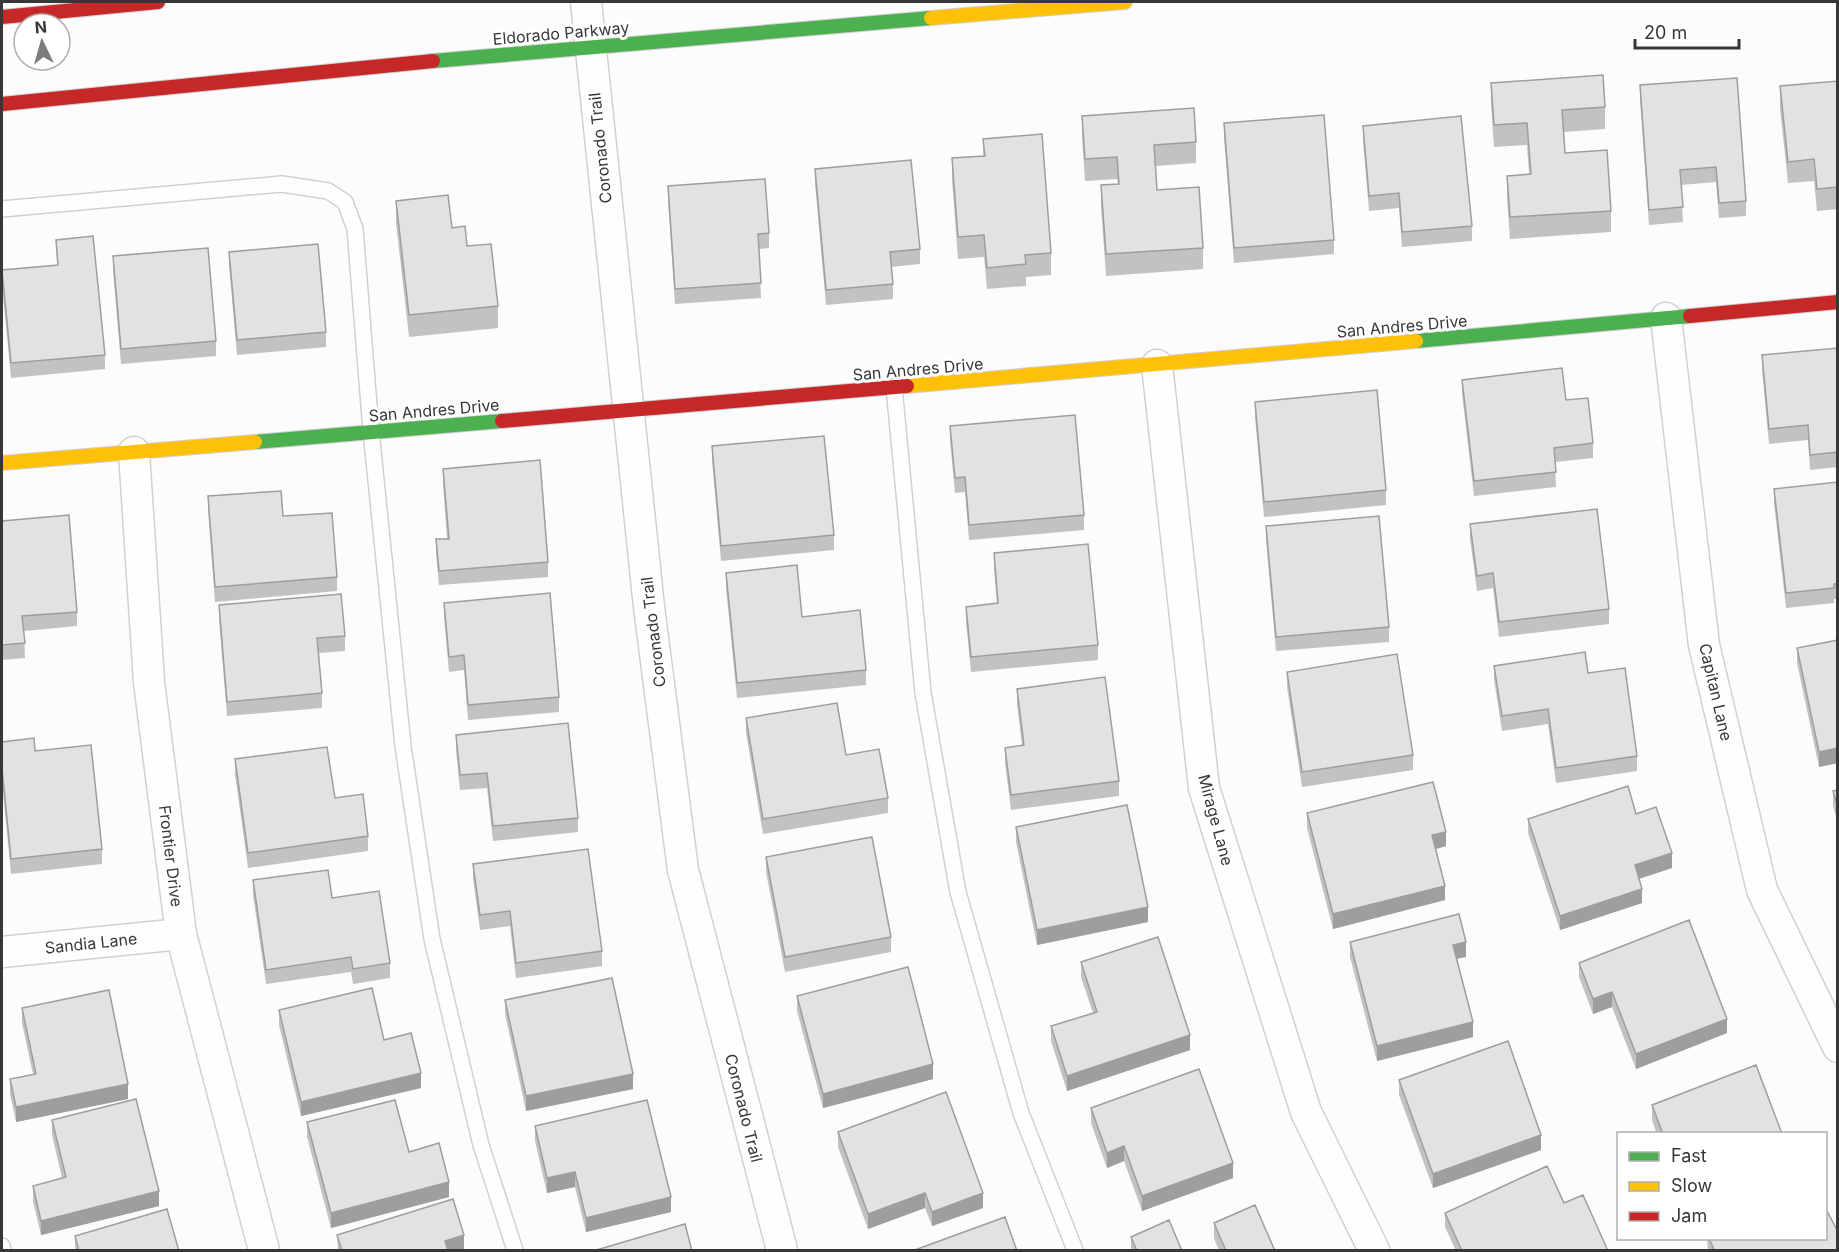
<svg xmlns="http://www.w3.org/2000/svg" width="1839" height="1252" font-family="Inter,sans-serif">
  <style>
    .lines { fill: none; stroke-linecap: round; stroke-linejoin: round }
    .lane-casing { stroke: #d1d0d2; stroke-width: 18 }
    .street-casing { stroke: #d1d0d2; stroke-width: 33 }
    .fast-casing { stroke: #d1d0d2; stroke-width: 16 }
    .slow-casing { stroke: #d1d0d2; stroke-width: 16 }
    .jam-casing { stroke: #d1d0d2; stroke-width: 16 }
    .lane { stroke: #fffeff; stroke-width: 15 }
    .street { stroke: #fffeff; stroke-width: 30 }
    .fast { stroke: #4caf50; stroke-width: 14 }
    .slow { stroke: #ffc107; stroke-width: 14 }
    .jam { stroke: #c62828; stroke-width: 14 }
    .wall { fill: #c2c2c3 }
    .shaded-wall { fill: #9e9e9f }
    .building { fill: #e2e1e3; stroke: #9e9e9f; stroke-width: 1.5 }
    .labels { text-anchor: middle; stroke-width: 6; stroke-linejoin: round; paint-order: stroke }
    .street-label { font-size: 16px; fill: #373738; stroke: #fff }
  </style>
  <rect width="100%" height="100%" fill="#fcfbfd"/>
  <g class="lines">
    <!-- lane casing -->
    <g class="lane-casing">
      <path id="lane" d="M2 209 282 184 328 191 345 202 355 229 371 431 403 746 432 939 481 1145 515 1250
        M894 387 923 693 958 892 1021 1113 1075 1250
        M2 1246 3 1250"/>
    </g>
    <!-- street casing -->
    <g class="street-casing">
      <path id="street" d="M586 2 649 607 683 870 782 1250
        M1666 318 1704 645 1762 890 1838 1047
        M1157 365 1204 788 1306 1112 1374 1250
        M134 452 149 682 181 934 264 1250
        M2 952 181 934"/>
    </g>
    <!-- fast casing -->
    <g class="fast-casing">
      <path id="fast" d="M433 61 931 18
        M1416 341 1690 316
        M255 442 502 421"/>
    </g>
    <!-- slow casing -->
    <g class="slow-casing">
      <path id="slow" d="M931 18 1125 2
        M907 386 1416 341
        M2 463 255 442"/>
    </g>
    <!-- jam casing -->
    <g class="jam-casing">
      <path id="jam" d="M2 17 158 2
        M2 104 433 61
        M1690 316 1838 302
        M502 421 907 386"/>
    </g>
    <!-- lane -->
    <use href="#lane" class="lane"/>
    <!-- street -->
    <use href="#street" class="street"/>
    <!-- fast -->
    <use href="#fast" class="fast"/>
    <!-- slow -->
    <use href="#slow" class="slow"/>
    <!-- jam -->
    <use href="#jam" class="jam"/>
  </g>
  <!-- wall -->
  <path class="wall" d="M1837 48H1838V78L1837 70Z
    M1737 78 1746 201V216L1719 218 1716 182 1681 185 1683 222 1649 225 1640 100V85Z
    M1838 81V209L1817 211 1814 181 1788 183 1780 108V86Z
    M1491 83 1605 107V129L1564 132 1565 153 1611 211V232L1510 239 1507 198V176L1529 174 1527 145 1494 147 1491 104Z
    M1082 116 1196 142V163L1156 166 1157 190 1203 248V269L1106 276 1101 207V185L1118 184 1117 179 1085 181 1082 137Z
    M1224 123 1334 240V254L1234 263 1224 138Z
    M1363 126 1472 226V241L1402 247 1399 208 1369 211 1363 141Z
    M983 139 1051 253V275L1026 277V286L987 289 984 257 958 259 952 180V158L983 156Z
    M815 169 920 249V264L891 267 893 284V299L826 305 815 184Z
    M668 186 769 233V248L759 249 761 298 675 304 668 201Z
    M396 201 452 228 498 306V328L409 337 396 223Z
    M56 240 105 355V369L11 378 2 285V270L57 265Z
    M229 252 326 332V347L237 355 229 266Z
    M113 256 216 341V356L121 364 113 271Z
    M1838 348V467L1810 470 1808 440 1769 444 1762 370V355Z
    M1462 380 1566 400 1593 443V458L1555 462 1556 487 1474 496 1462 394Z
    M1255 402 1386 490V505L1264 517 1255 417Z
    M950 426 1084 515V530L969 540 965 492 955 493 950 441Z
    M712 446 834 535V550L721 561 712 461Z
    M443 469 548 562V577L439 585 436 554V539H447L443 484Z
    M1838 482V599H1834V603L1786 608 1774 503V489Z
    M208 496 337 577V591L215 602 208 511Z
    M2 521 77 612V626L24 631 25 658 2 660Z
    M1470 524 1609 609V624L1499 637 1493 588 1477 591 1470 539Z
    M1266 526 1389 627V642L1276 651 1266 541Z
    M994 553 1098 645V660L971 672 966 622V607L997 604 994 568Z
    M726 573 802 617 866 670V685L737 698 726 588Z
    M444 603 559 697V712L468 720 464 670 449 672 444 617Z
    M219 605 345 636V651L319 653 322 693V708L227 716 219 620Z
    M1838 640V763L1819 767 1797 663V648Z
    M1494 666 1588 673 1637 756V771L1556 783 1548 724 1502 731 1494 680Z
    M1287 672 1413 755V770L1302 787 1287 687Z
    M1017 689 1119 781V796L1011 810 1005 763V748L1022 745 1017 704Z
    M746 718 846 755 888 798V813L763 834 746 733Z
    M456 735 578 818V832L493 841 487 788 460 790 456 750Z
    M2 742 35 751 102 849V864L11 874 2 783Z
    M235 759 335 798 368 836V851L248 868 235 774Z
    M1838 790V823L1833 806V791Z
    M1307 813 1446 846 1436 849 1445 900 1333 929 1307 828Z
    M1636 814 1672 868 1639 879 1642 903 1560 930 1528 833V819Z
    M1016 827 1148 922 1037 945 1016 842Z
    M766 857 891 937V952L785 972 766 872Z
    M473 864 602 951V966L516 978 510 926 480 930 473 879Z
    M253 880 332 898 390 963V978L353 984 351 972 266 984 253 895Z
    M1350 942 1466 957 1457 959 1473 1037 1377 1061 1350 957Z
    M1081 962 1190 1050 1067 1091 1051 1041V1026L1093 1013 1081 977Z
    M1579 963 1727 1033 1636 1069 1612 1007 1593 1014 1579 977Z
    M797 996 933 1079 823 1108 797 1011Z
    M505 1000 633 1089 526 1111 505 1014Z
    M22 1008 128 1099 16 1122 10 1094V1079L33 1074 22 1023Z
    M279 1010 384 1040 421 1088 301 1116 279 1025Z
    M1399 1080 1541 1150 1433 1188 1399 1095Z
    M1652 1105 1782 1134H1657L1652 1120Z
    M1091 1108 1233 1178 1142 1211 1124 1161 1107 1168 1091 1123Z
    M52 1120 159 1206 41 1235 33 1201V1186L62 1178 52 1135Z
    M307 1122 409 1152 449 1197 331 1228 307 1137Z
    M535 1126 671 1212 586 1232 575 1187 547 1193 535 1141Z
    M838 1132 983 1208 932 1226 925 1208 868 1229 838 1147Z
    M1564 1203 1608 1251H1456L1445 1227V1213Z
    M1214 1223 1275 1251H1219L1214 1238Z
    M337 1235 464 1250 338 1251Z
    M75 1236 179 1251H75Z
    M1131 1237 1182 1251H1131Z
    M1707 1239H1826L1838 1251H1708Z"/>
  <!-- shaded-wall -->
  <path class="shaded-wall" d="M1838 748V763L1819 767V752Z
    M1446 832V846L1432 850V835Z
    M1672 853V868L1635 880V865Z
    M1445 886V900L1333 929V914Z
    M1642 889V903L1560 930V916Z
    M1148 907V922L1037 945V930Z
    M1466 942V957L1453 959V945Z
    M1612 992V1007L1593 1014V999Z
    M1727 1019V1033L1636 1069V1054Z
    M1473 1022V1037L1377 1061V1046Z
    M1190 1035V1050L1067 1091V1076Z
    M933 1064V1079L823 1108V1094Z
    M421 1073V1088L301 1116V1102Z
    M633 1074V1089L526 1111V1096Z
    M128 1084V1099L16 1122V1107Z
    M1541 1135V1150L1433 1188V1174Z
    M1124 1146V1161L1107 1168V1153Z
    M1233 1163V1178L1142 1211V1196Z
    M575 1172V1187L547 1193V1178Z
    M449 1182V1197L331 1228V1213Z
    M159 1191V1206L41 1235V1221Z
    M925 1193V1208L868 1229V1214Z
    M983 1193V1208L932 1226V1212Z
    M671 1197V1212L586 1232V1218Z
    M464 1235V1250L445 1251V1241Z"/>
  <!-- building -->
  <path class="building" d="M1603 75 1605 107 1562 110 1565 153 1607 150 1611 211 1510 217 1507 176 1531 174 1527 123 1494 125 1491 83Z
    M1737 78 1746 201 1719 203 1716 167 1680 170 1683 207 1649 210 1640 85Z
    M1838 81V187L1817 189 1814 159 1788 162 1780 86Z
    M1194 108 1196 142 1154 145 1157 190 1199 187 1203 248 1106 254 1101 185 1119 184 1117 157 1085 159 1082 116Z
    M1324 115 1334 240 1234 248 1224 123Z
    M1461 116 1472 226 1402 232 1399 193 1369 196 1363 126Z
    M1042 134 1051 253 1025 255 1026 264 987 268 984 235 958 237 952 158 985 156 983 139Z
    M911 160 920 249 890 252 893 284 826 290 815 169Z
    M765 179 769 233 758 234 761 283 675 289 668 186Z
    M448 195 452 228 465 226 467 246 491 244 498 306 409 315 396 201Z
    M93 236 105 355 11 363 2 270 58 265 56 240Z
    M318 244 326 332 237 340 229 252Z
    M208 248 216 341 121 349 113 256Z
    M1838 348V452L1810 455 1808 425 1769 429 1762 355Z
    M1562 368 1566 400 1588 398 1593 443 1554 448 1556 472 1474 481 1462 380Z
    M1377 390 1386 490 1264 502 1255 402Z
    M1075 415 1084 515 969 525 965 477 955 478 950 426Z
    M824 436 834 535 721 546 712 446Z
    M540 460 548 562 439 571 436 539H449L443 469Z
    M1838 482V584H1834V588L1786 593 1774 489Z
    M281 491 283 516 332 513 337 577 215 587 208 496Z
    M1597 509 1609 609 1499 622 1493 573 1477 576 1470 524Z
    M69 515 77 612 22 616 25 643 2 645V521Z
    M1379 516 1389 627 1276 637 1266 526Z
    M1088 544 1098 645 971 657 966 607 998 603 994 553Z
    M797 565 802 617 860 610 866 670 737 683 726 573Z
    M550 593 559 697 468 705 464 655 449 657 444 603Z
    M341 594 345 636 317 638 322 693 227 702 219 605Z
    M1838 640V748L1819 752 1797 648Z
    M1585 652 1588 673 1625 668 1637 756 1556 768 1548 709 1502 716 1494 666Z
    M1397 654 1413 755 1302 772 1287 672Z
    M1105 677 1119 781 1011 795 1005 748 1024 745 1017 689Z
    M837 703 846 755 879 749 888 798 763 819 746 718Z
    M568 723 578 818 493 826 487 773 460 775 456 735Z
    M34 738 35 751 91 745 102 849 11 859 2 768V742Z
    M327 747 335 798 363 794 368 836 248 853 235 759Z
    M1433 782 1446 832 1432 835 1445 886 1333 914 1307 813Z
    M1628 786 1636 814 1656 807 1672 853 1635 865 1642 889 1560 916 1528 819Z
    M1838 790V808L1833 791Z
    M1127 805 1148 907 1037 930 1016 827Z
    M872 837 891 937 785 957 766 857Z
    M588 849 602 951 516 963 510 911 480 915 473 864Z
    M328 870 332 898 379 891 390 963 353 969 351 957 266 970 253 880Z
    M1459 914 1466 942 1453 945 1473 1022 1377 1046 1350 942Z
    M1689 920 1727 1019 1636 1054 1612 992 1593 999 1579 963Z
    M1158 937 1190 1035 1067 1076 1051 1026 1097 1012 1081 962Z
    M908 967 933 1064 823 1094 797 996Z
    M612 978 633 1074 526 1096 505 1000Z
    M372 988 384 1040 411 1033 421 1073 301 1102 279 1010Z
    M109 990 128 1084 16 1107 10 1079 36 1074 22 1008Z
    M1508 1041 1541 1135 1433 1174 1399 1080Z
    M1756 1065 1782 1134H1663L1652 1105Z
    M1199 1069 1233 1163 1142 1196 1124 1146 1107 1153 1091 1108Z
    M946 1092 983 1193 932 1212 925 1193 868 1214 838 1132Z
    M136 1099 159 1191 41 1221 33 1186 66 1177 52 1120Z
    M395 1100 409 1152 439 1143 449 1182 331 1213 307 1122Z
    M647 1100 671 1197 586 1218 575 1172 547 1178 535 1126Z
    M1547 1166 1564 1203 1583 1195 1608 1251H1462L1445 1213Z
    M453 1199 464 1235 445 1241 448 1251H342L337 1235Z
    M1255 1205 1275 1251H1226L1214 1223Z
    M167 1209 179 1251H79L75 1236Z
    M1826 1209 1838 1232V1251H1715L1709 1239H1826Z
    M1005 1217 1017 1251H912Z
    M1169 1220 1182 1251H1137L1131 1237Z
    M685 1224 692 1251H593Z"/>
  <g class="labels">
    <!-- street labels -->
    <g class="street-label">
      <text transform="translate(561 33) rotate(-5)" y="6">Eldorado Parkway</text>
      <text transform="translate(600 148) rotate(-96)" y="6">Coronado Trail</text>
      <text transform="translate(1402 326) rotate(-5)" y="6">San Andres Drive</text>
      <text transform="translate(918 369) rotate(-5)" y="6">San Andres Drive</text>
      <text transform="translate(434 410) rotate(-5)" y="6">San Andres Drive</text>
      <text transform="translate(653 632) rotate(-97)" y="6">Coronado Trail</text>
      <text transform="translate(1716 692) rotate(77)" y="6">Capitan Lane</text>
      <text transform="translate(1216 820) rotate(75)" y="6">Mirage Lane</text>
      <text transform="translate(171 856) rotate(83)" y="6">Frontier Drive</text>
      <text transform="translate(91 943) rotate(-6)" y="6">Sandia Lane</text>
      <text transform="translate(744 1108) rotate(76)" y="6">Coronado Trail</text>
    </g>
  </g>
  <!-- border -->
  <rect width="1839" height="1252" fill="none" stroke="#373738" stroke-width="6"/>
  <!-- legend -->
  <rect x="1617" y="1132" width="210" height="108" fill="#ffffff" stroke="#afafaf" stroke-width="1.5"/>
  <rect x="1629" y="1152" width="30" height="9" fill="#4caf50" stroke="#afafaf" stroke-width="1.5"/>
  <text x="1671" y="1162" font-size="18" fill="#373738">Fast</text>
  <rect x="1629" y="1182" width="30" height="9" fill="#ffc107" stroke="#afafaf" stroke-width="1.5"/>
  <text x="1671" y="1192" font-size="18" fill="#373738">Slow</text>
  <rect x="1629" y="1212" width="30" height="9" fill="#c62828" stroke="#afafaf" stroke-width="1.5"/>
  <text x="1671" y="1222" font-size="18" fill="#373738">Jam</text>
  <!-- north arrow -->
  <g transform="translate(42 42) rotate(355)"><circle r="28" fill="#ffffff" stroke="#afafaf" stroke-width="1.5"/>
  <path d="M0-4.5L10 22L0 15L-10 22Z" fill="#7c7c7d"/>
  <text y="-9" font-size="16" font-weight="bold" text-anchor="middle" fill="#373738">N</text>
  </g>
  <!-- scale -->
  <path d="M1635 39v9h104v-9" fill="none" stroke="#373738" stroke-width="3"/>
  <text x="1644" y="39" font-size="18" fill="#373738" stroke="#ffffff" stroke-width="4.5" paint-order="stroke">20 m</text>
</svg>
